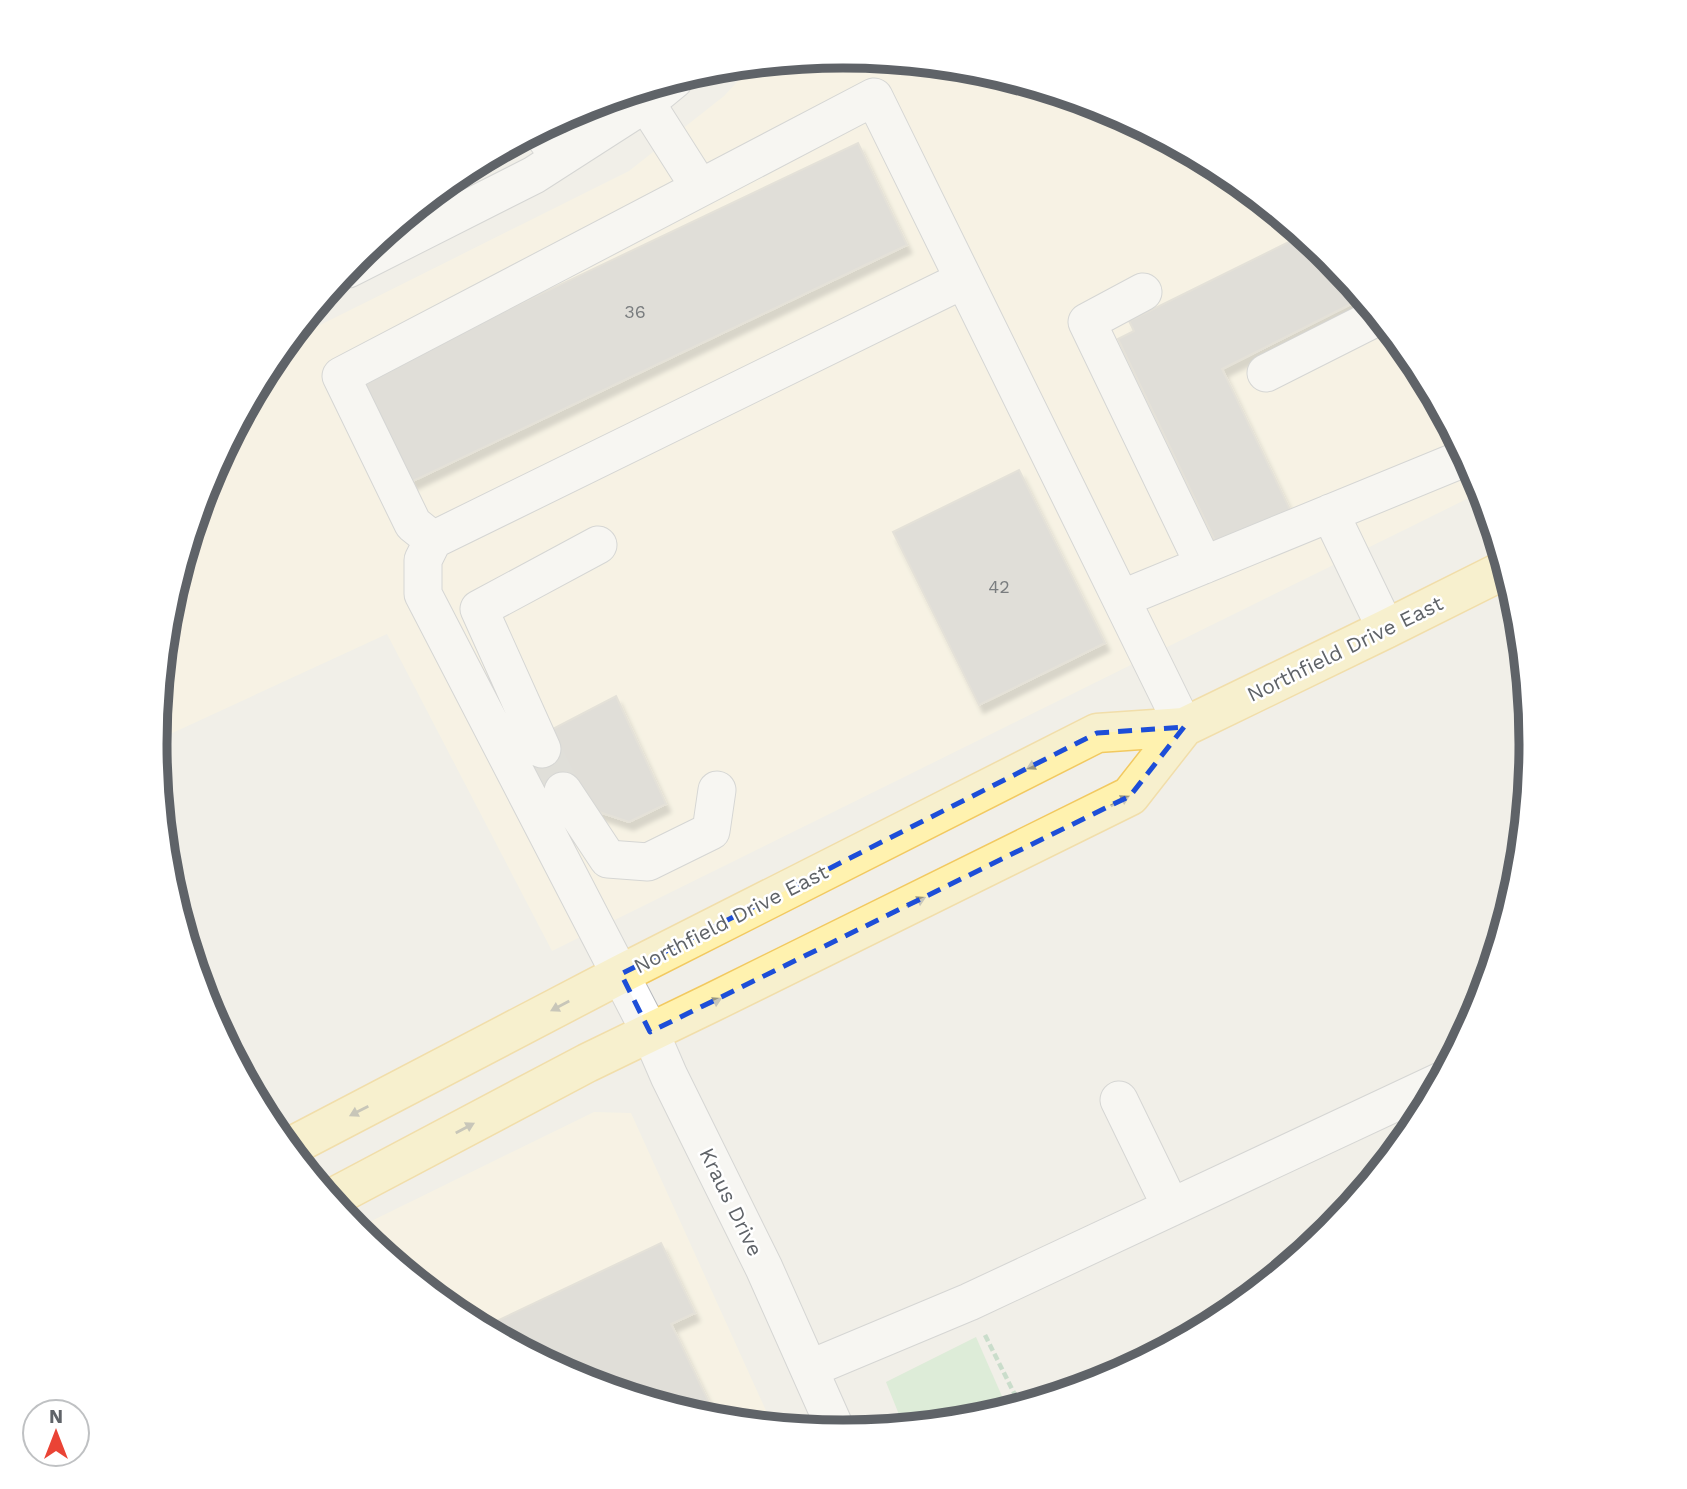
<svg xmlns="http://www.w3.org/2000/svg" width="1687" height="1489" font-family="'Work Sans',sans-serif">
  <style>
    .commercial { fill: #fef7e0 }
    .green { fill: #c5e8c5 }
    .building { fill: #cccac5; stroke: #d6d1c6; stroke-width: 2; filter: url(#shadow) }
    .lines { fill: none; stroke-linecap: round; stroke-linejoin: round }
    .minor-tunnel { stroke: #ccccc8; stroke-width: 37; stroke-dasharray: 37 18; stroke-linecap: butt }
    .minor-casing { stroke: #b5b8bc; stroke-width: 39 }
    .major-casing { stroke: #f2c960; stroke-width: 41 }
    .path { stroke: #9cc7a9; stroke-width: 4.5; stroke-dasharray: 7 3.5; stroke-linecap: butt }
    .minor { stroke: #fff; stroke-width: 37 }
    .major { stroke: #fff2af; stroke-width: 38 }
    .oneway { fill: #979581 }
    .marked { fill: none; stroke: #1d4ed8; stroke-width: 5; stroke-dasharray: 14 9; stroke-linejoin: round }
    .labels { text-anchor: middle; stroke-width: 5; stroke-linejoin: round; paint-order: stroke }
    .number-label { font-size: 18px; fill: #7a7d7f }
    .street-label { font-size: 21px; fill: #5f6368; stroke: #fff }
    .rim { fill: none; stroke: #5f6368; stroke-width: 9 }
  </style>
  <defs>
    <filter id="shadow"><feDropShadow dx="4.5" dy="8" stdDeviation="2" flood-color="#0004"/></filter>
  </defs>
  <rect width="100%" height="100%" fill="#f1efe8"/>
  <!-- commercial -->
  <path class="commercial" d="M844 56 978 69 1107 109 1226 172 1331 258 1416 362 1480 481 1483 491 552 951 387 634 155 741 168 610 208 481 271 362 288 341 629 171 724 96 753 65Z
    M185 934 263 1094 255 1097 207 1008Z
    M594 1112 631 1113 773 1426 709 1420 580 1380 461 1317 355 1229Z"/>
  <!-- green -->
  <path class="green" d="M976 1337 1008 1410 977 1420 904 1427 886 1382Z"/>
  <!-- building -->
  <path class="building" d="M858 143 907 245 411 482 362 379Z
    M1303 235 1331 258 1363 298 1222 369 1292 514 1219 549 1118 339 1134 331 1129 321Z
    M1019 470 1105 643 979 705 893 532Z
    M616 696 666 804 629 822 584 807 552 785 540 760 549 731Z
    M1358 1198 1330 1232 1278 1275Z
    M661 1243 695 1313 671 1324 715 1415 707 1419 580 1380 482 1328Z"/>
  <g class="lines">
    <!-- minor-tunnel -->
    <path class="minor-tunnel" d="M542 749 563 791"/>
    <!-- minor casing -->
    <g class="minor-casing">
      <path id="minor" d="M646 103 700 188
        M540 130 560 158
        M348 269 534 175 646 103 674 80
        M1143 292 1087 322 1204 565
        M1266 373 1379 316
        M1330 513 1386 629
        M433 540 413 524 341 376 874 97 1184 727
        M1121 599 1467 457
        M542 749 479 609 598 545
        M563 791 608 859 648 862 711 831 717 790
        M1119 1100 1171 1207
        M809 1369 969 1302 1441 1081
        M837 1432 764 1268 669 1076 650 1032 423 594V560L433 540 963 280"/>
    </g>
    <!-- major casing -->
    <g class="major-casing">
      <path id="major" d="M288 1148 621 974 1097 733 1184 727 1386 629 1506 569
        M330 1199 587 1063 713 1002 1130 796 1184 727"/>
    </g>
    <!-- path -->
    <path class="path" d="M985 1335 1021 1407"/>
    <!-- minor -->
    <use href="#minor" class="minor"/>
    <!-- major -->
    <use href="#major" class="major"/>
  </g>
  <!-- one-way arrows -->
  <defs><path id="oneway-solid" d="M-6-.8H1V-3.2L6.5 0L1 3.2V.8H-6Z" transform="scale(1.75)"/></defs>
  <g class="oneway">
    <use href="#oneway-solid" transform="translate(1036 764) rotate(153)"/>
    <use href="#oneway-solid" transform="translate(1120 801) rotate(-28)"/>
    <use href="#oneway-solid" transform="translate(916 902) rotate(-26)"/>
    <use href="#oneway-solid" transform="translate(712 1003) rotate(-26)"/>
    <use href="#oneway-solid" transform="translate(560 1006) rotate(152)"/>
    <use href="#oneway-solid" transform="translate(359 1111) rotate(153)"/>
    <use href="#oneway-solid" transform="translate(465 1128) rotate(-28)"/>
  </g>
  <!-- marked area -->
  <path d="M0 0H1687V1489H0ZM1184 727 1130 796 650 1032 621 974 1097 733Z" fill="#f1efe8" fill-opacity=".55" fill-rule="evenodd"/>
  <path class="marked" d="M1184 727 1130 796 650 1032 621 974 1097 733Z"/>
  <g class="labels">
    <!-- number labels -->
    <g class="number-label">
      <text x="635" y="318">36</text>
      <text x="999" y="593">42</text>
    </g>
    <!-- street labels -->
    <g class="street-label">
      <text transform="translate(1345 649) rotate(-26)" y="7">Northfield Drive East</text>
      <text transform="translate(731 919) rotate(-27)" y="7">Northfield Drive East</text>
      <text transform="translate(731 1202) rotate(64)" y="7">Kraus Drive</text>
    </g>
  </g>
  <!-- crop -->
  <path d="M0 0H1687V1489H0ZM167 744a676 676 0 1 1 1352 0a676 676 0 1 1-1352 0Z" fill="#fff" fill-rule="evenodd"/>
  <path class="rim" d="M167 744a676 676 0 1 1 1352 0a676 676 0 1 1-1352 0Z"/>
  <!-- north arrow -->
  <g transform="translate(56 1433)"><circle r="33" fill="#ffffff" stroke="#bfc1c3" stroke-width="2"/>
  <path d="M0-5L12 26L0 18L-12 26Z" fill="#ea4335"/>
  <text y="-10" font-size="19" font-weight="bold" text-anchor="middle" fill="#5f6368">N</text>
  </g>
</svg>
